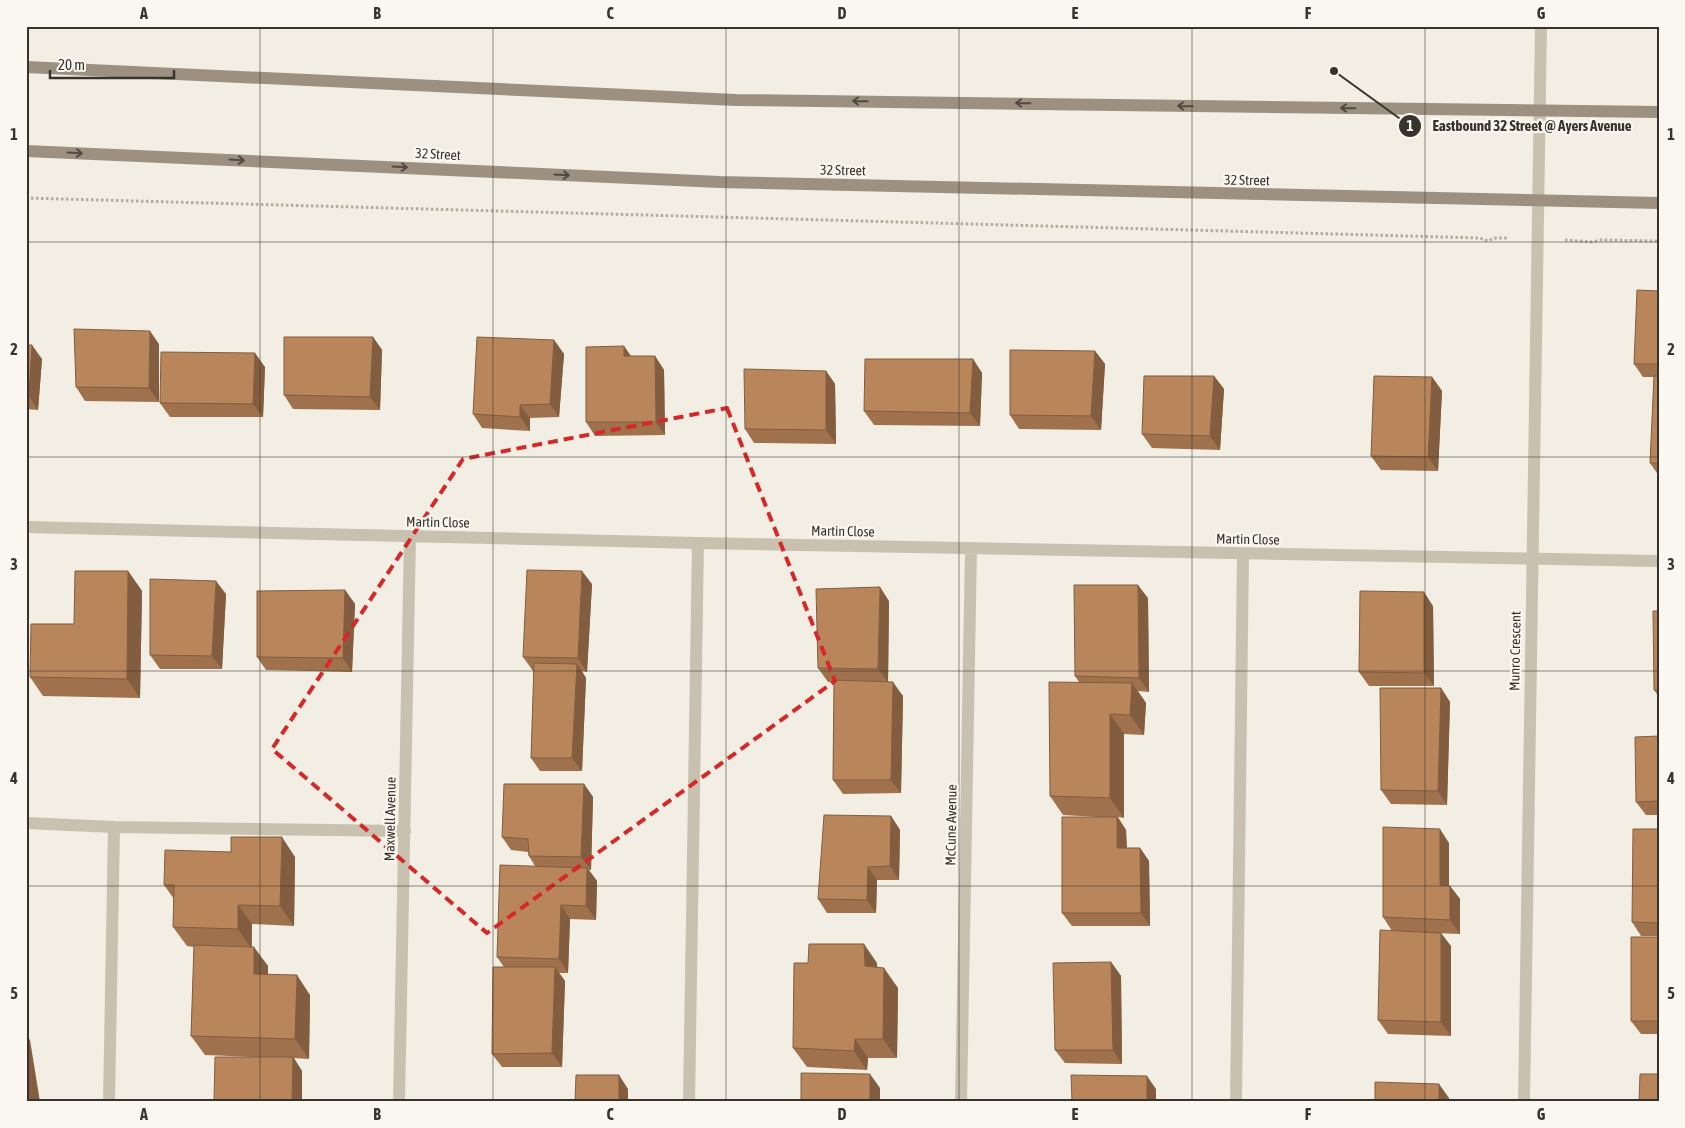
<svg xmlns="http://www.w3.org/2000/svg" width="1685" height="1128" font-family="'Asap Condensed',sans-serif">
  <style>
    .lines { fill: none; stroke-linecap: round; stroke-linejoin: round }
    .path { stroke: #b5ab9a; stroke-width: 3; stroke-dasharray: 2.5 2.5; stroke-linecap: butt }
    .service { stroke: #c9c1b0; stroke-width: 12 }
    .minor { stroke: #c9c1b0; stroke-width: 12 }
    .tertiary { stroke: #c9c1b0; stroke-width: 12 }
    .secondary { stroke: #9c9181; stroke-width: 12 }
    .wall { fill: #9f724d }
    .shaded-wall { fill: #825d3f }
    .building { fill: #b9855a; stroke: #825d3f }
    .oneway { stroke: #524a42 }
    .marked { fill: none; stroke: #d62828; stroke-width: 4; stroke-dasharray: 10 6; stroke-linejoin: round }
    .grid { fill: none; stroke: #39332d; stroke-width: 1; stroke-opacity: 0.55 }
    .labels { text-anchor: middle; stroke-width: 4.5; stroke-linejoin: round; paint-order: stroke }
    .street-label { font-size: 14px; fill: #39332d; stroke: #f9f7ef }
    .leader { fill: none; stroke: #39332d; stroke-width: 2 }
    .callout-dot { fill: #39332d; stroke: #f9f7ef; stroke-width: 2 }
    .mark-label { font-size: 15px; text-anchor: middle; font-weight: bold; fill: #fff }
    .callout-label { font-size: 15px; text-anchor: middle; font-weight: bold; fill: #39332d; stroke: #f9f7ef; stroke-width: 4.5; stroke-linejoin: round; paint-order: stroke }
    .neatline { fill: none; stroke: #39332d; stroke-width: 2 }
    .grid-label { font-size: 16px; text-anchor: middle; font-weight: bold; fill: #39332d }
  </style>
  <rect width="100%" height="100%" fill="#f2eee3"/>
  <g class="lines">
    <!-- path -->
    <path class="path" d="M26 198 1480 238 1488 241 1494 238H1509
      M1565 240 1592 242 1601 240 1659 241"/>
    <!-- service -->
    <path class="service" d="M26 823 114 827 405 831
      M109 1102 114 827
      M689 1102 698 543
      M1236 1102 1243 554"/>
    <!-- minor -->
    <path class="minor" d="M26 527 698 543 1659 561
      M399 1102 410 537
      M961 1102 971 548"/>
    <!-- tertiary -->
    <path class="tertiary" d="M1524 1102 1541 26"/>
    <!-- secondary -->
    <path class="secondary" d="M26 67 736 100 1659 112
      M26 151 720 182 1659 203"/>
  </g>
  <!-- wall -->
  <path class="wall" d="M1659 291V476L1650 463 1654 377H1643L1634 364Z
    M373 337 382 350 380 410 293 409 284 395Z
    M554 340 564 354 559 417 530 418V431L482 428 473 414Z
    M159 344V402L85 401 76 387Z
    M26 345 42 359 38 410 26 409Z
    M624 346 631 356H655L664 370 665 435 595 436 586 422Z
    M1095 351 1105 364 1101 430 1019 429 1010 415Z
    M973 359 982 373 980 426 874 425 864 411Z
    M265 367 263 417H170L160 403Z
    M826 371 835 384 836 444 754 443 745 429Z
    M1214 376 1224 389 1220 450 1152 448 1142 434Z
    M1432 377 1442 391 1438 471 1381 470 1371 456Z
    M128 571 142 591 140 698 43 696 30 677Z
    M592 584 587 672 582 671 586 678 582 771H540L531 758 534 671H533L523 657Z
    M345 590 355 604 352 672 266 670 257 657Z
    M226 594 222 669H160L150 655Z
    M1148 598 1149 692 1138 691 1146 703 1144 735 1124 734V818L1118 817 1126 830 1127 848H1140L1149 861 1150 926H1072L1062 913 1098 817 1063 815 1050 796 1079 682 1075 676Z
    M889 601 888 682 903 696 901 793 843 794 833 780 834 682H828L818 668Z
    M1433 606 1434 686H1369L1359 672Z
    M1659 611V697L1654 690Z
    M1441 688 1450 702 1447 805 1391 804 1381 790Z
    M1659 736V815H1646L1636 802Z
    M584 784 593 797 591 870H589L597 881 596 920 570 919 568 973H559L565 981 562 1067H502L492 1054 504 967 497 957 535 866 529 856 528 852 511 850 502 837Z
    M891 816 900 830 899 880H877L876 913H827L818 899Z
    M1659 829V936H1641L1632 922Z
    M1449 843V886H1450L1460 899V934L1434 933 1451 946V1036L1388 1034 1378 1020 1392 931 1383 917Z
    M295 857 294 926 252 924V947L268 966V974L310 995 309 1059 294 1058 302 1071V1102H214L255 1057 205 1055 191 1036 194 947 187 946 173 927 174 899 164 885Z
    M1659 937V1034H1641L1631 1021Z
    M1111 962 1121 976 1122 1064 1065 1063 1055 1050Z
    M877 963V967L898 988 897 1058H868L867 1070 807 1067 793 1048Z"/>
  <!-- shaded-wall -->
  <path class="shaded-wall" d="M150 331 159 344V402L149 388Z
    M373 337 382 350 380 410 370 397Z
    M554 340 564 354 559 417 550 404Z
    M32 345 42 359 38 410 29 396Z
    M624 346 633 360 624 356Z
    M1095 351 1105 364 1101 430 1091 416Z
    M255 353 265 367 263 417 253 404Z
    M655 356 664 370 665 435 656 422Z
    M973 359 982 373 980 426 970 413Z
    M826 371 835 384 836 444 826 430Z
    M1214 376 1224 389 1220 450 1210 436Z
    M1432 377 1442 391 1438 471 1428 457Z
    M520 405 530 418V431L520 417Z
    M128 571 142 591 140 698 127 679Z
    M582 571 592 584 587 672 578 658Z
    M216 581 226 594 222 669 212 656Z
    M1138 585 1148 598 1149 692 1139 678Z
    M880 587 889 601 888 682 878 669Z
    M345 590 355 604 352 672 343 658Z
    M1424 592 1433 606 1434 686 1424 673Z
    M577 664 586 678 582 771 572 758Z
    M893 682 903 696 901 793 891 780Z
    M1132 683 1146 703 1144 735 1130 715Z
    M1441 688 1450 702 1447 805 1438 791Z
    M1110 714 1124 734V818L1110 798Z
    M584 784 593 797 591 870 581 857Z
    M891 816 900 830 899 880 890 866Z
    M1117 817 1126 830 1127 861 1117 848Z
    M1440 829 1449 843V899L1440 885Z
    M282 837 295 857 294 926 280 906Z
    M1140 848 1149 861 1150 926 1141 913Z
    M868 867 877 880 876 913 867 900Z
    M587 868 597 881 596 920 586 906Z
    M1450 886 1460 899V934L1450 920Z
    M238 905 252 924 251 948 238 929Z
    M561 905 570 919 568 973 559 959Z
    M1441 933 1451 946V1036L1441 1022Z
    M864 944 877 963 878 985 865 966Z
    M254 947 268 966 267 993 254 974Z
    M1111 962 1121 976 1122 1064 1113 1050Z
    M555 967 565 981 562 1067 552 1053Z
    M884 968 898 988 897 1058 883 1039Z
    M297 975 310 995 309 1059 295 1039Z
    M26 1034 30 1040 40 1102H29L26 1082Z
    M855 1039 868 1058 867 1070 854 1051Z
    M293 1057 302 1071V1102H292Z
    M870 1074 880 1088V1102H870Z
    M619 1075 628 1089V1102H619Z
    M1147 1076 1156 1089V1102H1147Z
    M1439 1084 1449 1098V1102H1439Z"/>
  <!-- building -->
  <path class="building" d="M1637 290 1659 291V364H1634Z
    M74 329 150 331 149 388 76 387Z
    M284 337H373L370 397 284 395Z
    M477 337 554 340 550 404 520 405V417L473 414Z
    M26 345H32L29 396H26Z
    M624 346V356H655L656 422H586V347Z
    M1010 350 1095 351 1091 416 1010 415Z
    M161 352 255 353 253 404 160 403Z
    M865 359H973L970 413 864 411Z
    M744 369 826 371V430L745 429Z
    M1144 376H1214L1210 436 1142 434Z
    M1374 376 1432 377 1428 457 1371 456Z
    M1654 376H1659V463H1650Z
    M527 570 582 571 578 658 523 657Z
    M75 571H128L127 679 30 677 31 624H74Z
    M150 579 216 581 212 656 150 655Z
    M1074 585H1138L1139 678 1075 676Z
    M880 587 878 669 818 668 816 589Z
    M345 590 343 658 257 657V591Z
    M1360 591 1424 592V673L1359 672Z
    M1653 611H1659V690H1654Z
    M534 663 577 664 572 758H531Z
    M834 680 893 682 891 780H833Z
    M1049 682 1132 683 1130 715 1110 714V798L1050 796Z
    M1380 688H1441L1438 791 1381 790Z
    M1659 736V801L1636 802 1635 737Z
    M504 784H584L581 857 529 856 528 839 502 837Z
    M824 815 891 816 890 866 868 867 867 900 818 899Z
    M1062 817H1117V848H1140L1141 913H1062Z
    M1383 827 1440 829V885L1450 886V920L1383 917Z
    M1633 829H1659V923L1632 922Z
    M231 837H282L280 906 238 905V929L173 927 174 885H164L165 850 231 852Z
    M500 865 587 868 586 906 561 905 559 959 497 957Z
    M1380 930 1441 933V1022L1378 1020Z
    M1631 937H1659V1021H1631Z
    M809 944H864L865 966 884 968 883 1039H855L854 1051 793 1048 794 963H808Z
    M194 945 254 947V974L297 975 295 1039 191 1036Z
    M1111 962 1113 1050H1055L1053 963Z
    M493 967H555L552 1053 492 1054Z
    M215 1057H293L292 1102H214Z
    M801 1073 870 1074V1102H801Z
    M1640 1074H1659V1102H1639Z
    M576 1075H619V1102H575Z
    M1071 1075 1147 1076V1102H1072Z
    M26 1082 29 1102H26Z
    M1375 1082 1439 1084V1102H1375Z"/>
  <!-- one-way arrows -->
  <defs><path id="oneway-shaft" d="M-6 0H5M1.5-3L5.5 0L1.5 3" fill="none" stroke-width="1.6" stroke-linecap="round" stroke-linejoin="round" transform="scale(1.25)"/></defs>
  <g class="oneway">
    <use href="#oneway-shaft" transform="translate(860 101) rotate(-179)"/>
    <use href="#oneway-shaft" transform="translate(1023 103) rotate(-179)"/>
    <use href="#oneway-shaft" transform="translate(1185 106) rotate(-179)"/>
    <use href="#oneway-shaft" transform="translate(1348 108) rotate(-179)"/>
    <use href="#oneway-shaft" transform="translate(75 153) rotate(3)"/>
    <use href="#oneway-shaft" transform="translate(237 160) rotate(3)"/>
    <use href="#oneway-shaft" transform="translate(400 167) rotate(3)"/>
    <use href="#oneway-shaft" transform="translate(562 175) rotate(3)"/>
  </g>
  <!-- marked area -->
  <path class="marked" d="M727 408 835 681 487 933 272 749 463 459Z"/>
  <!-- grid -->
  <path class="grid" d="M260 26V1102M493 26V1102M726 26V1102M959 26V1102M1192 26V1102M1425 26V1102M26 242H1659M26 457H1659M26 671H1659M26 886H1659"/>
  <g class="labels">
    <!-- street labels -->
    <g class="street-label">
      <text transform="translate(438 154) rotate(3)" y="5">32 Street</text>
      <text transform="translate(843 170) rotate(1)" y="5">32 Street</text>
      <text transform="translate(1247 180) rotate(1)" y="5">32 Street</text>
      <text transform="translate(438 522) rotate(1)" y="5">Martin Close</text>
      <text transform="translate(843 531) rotate(1)" y="5">Martin Close</text>
      <text transform="translate(1248 539) rotate(1)" y="5">Martin Close</text>
      <text transform="translate(1515 651) rotate(-89)" y="5">Munro Crescent</text>
      <text transform="translate(390 819) rotate(-89)" y="5">Maxwell Avenue</text>
      <text transform="translate(951 825) rotate(-89)" y="5">McCune Avenue</text>
    </g>
  </g>
  <!-- callouts -->
  <path class="leader" d="M1334 71L1410 126"/>
  <g class="callout-dot">
    <circle cx="1334" cy="71" r="5"/>
    <circle cx="1410" cy="126" r="12"/>
  </g>
  <g class="mark-label">
    <text x="1410" y="131">1</text>
  </g>
  <g class="callout-label">
    <text x="1532" y="131">Eastbound 32 Street @ Ayers Avenue</text>
  </g>
  <!-- border -->
  <rect width="1685" height="1128" fill="none" stroke="#f9f7ef" stroke-width="55"/>
  <!-- scale -->
  <path d="M50 70v8h124v-8" fill="none" stroke="#39332d" stroke-width="2.5"/>
  <text x="58" y="70" font-size="15" fill="#39332d" stroke="#f9f7ef" stroke-width="4" paint-order="stroke">20 m</text>
  <rect x="28" y="28" width="1630" height="1072" class="neatline"/>
  <g class="grid-label">
    <text x="144" y="19">A</text>
    <text x="377" y="19">B</text>
    <text x="610" y="19">C</text>
    <text x="842" y="19">D</text>
    <text x="1075" y="19">E</text>
    <text x="1308" y="19">F</text>
    <text x="1541" y="19">G</text>
    <text x="14" y="140">1</text>
    <text x="1671" y="140">1</text>
    <text x="14" y="355">2</text>
    <text x="1671" y="355">2</text>
    <text x="14" y="570">3</text>
    <text x="1671" y="570">3</text>
    <text x="14" y="784">4</text>
    <text x="1671" y="784">4</text>
    <text x="14" y="999">5</text>
    <text x="1671" y="999">5</text>
    <text x="144" y="1120">A</text>
    <text x="377" y="1120">B</text>
    <text x="610" y="1120">C</text>
    <text x="842" y="1120">D</text>
    <text x="1075" y="1120">E</text>
    <text x="1308" y="1120">F</text>
    <text x="1541" y="1120">G</text>
  </g>
</svg>
